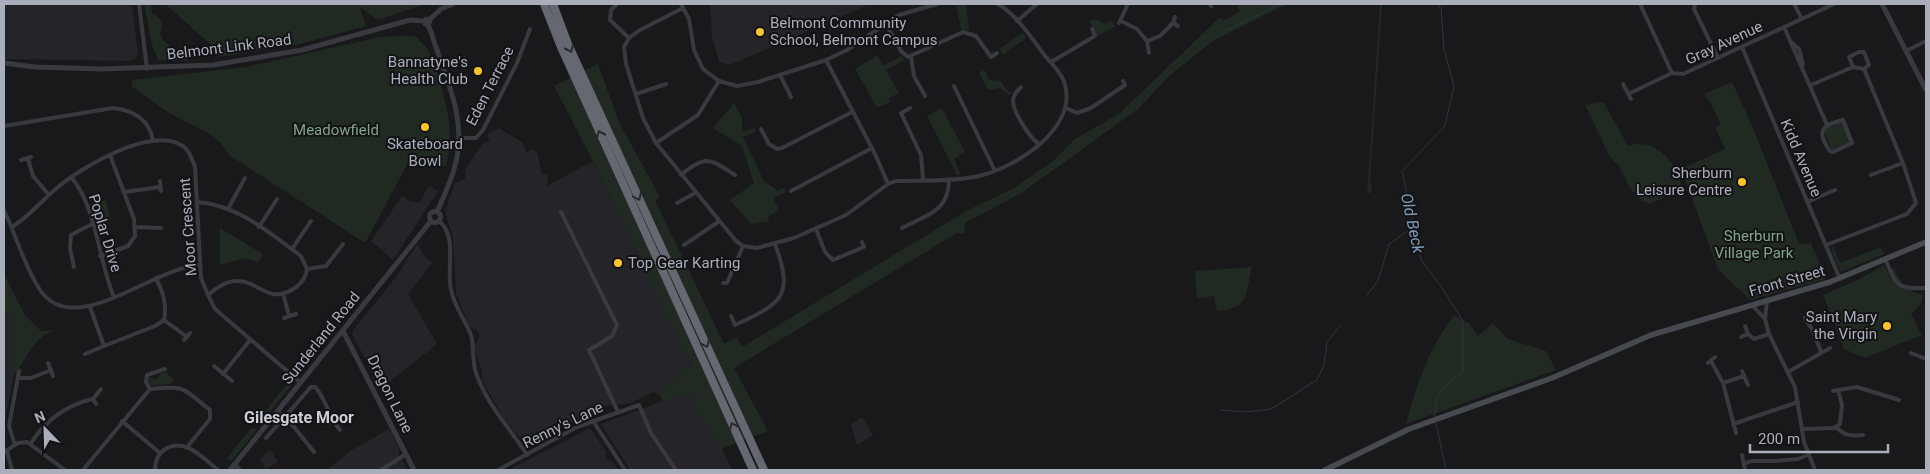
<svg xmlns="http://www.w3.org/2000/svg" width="1930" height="474" font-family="Roboto,sans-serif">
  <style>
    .built { fill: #252428 }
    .green { fill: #202922 }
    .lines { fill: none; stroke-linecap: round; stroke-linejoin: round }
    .stream { stroke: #2d3740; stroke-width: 1 }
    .minor { stroke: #393a40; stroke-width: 4 }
    .tertiary { stroke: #393a40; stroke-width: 5 }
    .secondary { stroke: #474950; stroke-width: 5.5 }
    .motorway { stroke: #656771; stroke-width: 8 }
    .oneway { stroke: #28282d }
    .poi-dot { fill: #fec42d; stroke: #131316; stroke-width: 2 }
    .labels { text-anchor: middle; stroke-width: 4; stroke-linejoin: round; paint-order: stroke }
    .poi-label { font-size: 15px; fill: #aaaebb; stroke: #131316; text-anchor: end }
    .street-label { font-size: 15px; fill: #aaaebb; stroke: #131316 }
    .park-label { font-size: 15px; fill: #80a785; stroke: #131316 }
    .water-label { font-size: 16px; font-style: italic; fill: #7f9ab8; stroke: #131316 }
    .neighbourhood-label { font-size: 16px; font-weight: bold; fill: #cbced7; stroke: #131316 }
  </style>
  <rect width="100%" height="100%" fill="#19181b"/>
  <!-- built -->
  <path class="built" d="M4 4H132L138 55 135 59 129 61 4 59Z
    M710 4H870L730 65 719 62 712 37Z
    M499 128 522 142 527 154 530 149 537 152 542 174H548L547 186 593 161 691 365 659 394 653 392 631 403 606 406 525 444 503 417 482 380V372L475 350V345L480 337 477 330 469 327 456 293 453 238 445 211 455 183 465 179V170L482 144 490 140 487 134Z
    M429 186 438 191 393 260 371 241 402 196 412 202 413 201 419 203Z
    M417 244 426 258 433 262 408 294 437 344 381 389 352 334 353 330 397 276Z
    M4 316 14 317V375L4 425Z
    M688 392 722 449 732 470H630L601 424Z
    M862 417 873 435 857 445 851 425Z
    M590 428 607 453 605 456 608 461 611 460 619 470H508Z
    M389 429 400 449 398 454 408 470H327L349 452Z
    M270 449 278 462 266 469 260 459Z"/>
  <!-- green -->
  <path class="green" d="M144 4H151L152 14C162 19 164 23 160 33L163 40 190 61 158 60 152 45Z
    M165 4H425L378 20 360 7 366 26 300 44 219 57 209 43Z
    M956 4H966L969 30 961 29Z
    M1235 4H1287L1213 41 1169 76 1138 109 1023 192 965 223 964 234 957 233 734 368 768 431 721 449 688 392 663 402 659 394 691 365 593 161 554 86 598 64 619 122 660 197 655 200 724 344 737 337 742 347 968 210 1014 188 1053 161 1075 139 1120 113 1219 18 1226 20 1240 11Z
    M1380 4H1382L1370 180 1372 191 1367 195Z
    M1095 19 1105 24 1112 20 1115 27 1097 36 1089 21Z
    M1023 33 1026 38 1003 55 999 49Z
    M397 36H415L427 48 431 55C444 93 456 127 446 166L408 163 365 243 229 155C219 134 190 125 171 114 158 106 146 95 132 87V80L246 67 380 37Z
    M877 55 883 66 901 56 905 60 886 70 899 93 889 98 890 102 877 108 855 69Z
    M984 70 990 80 1001 81 1005 88 1011 93 1009 95 1000 88 988 90 979 73Z
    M1732 82 1751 123 1799 244 1811 243 1826 279 1750 300 1718 269 1681 169 1725 149 1715 127 1721 125 1711 104 1704 94Z
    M1600 102 1604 103 1628 146C1656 136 1678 164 1682 188L1650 204 1642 201 1630 188 1619 166 1610 157 1585 105Z
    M734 103 742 117V132L754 128 756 132 743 137 764 181 778 191 784 188 786 192 773 198 779 210 768 217 769 221 751 224 730 200 754 183 742 146 713 128Z
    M942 108 965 152 954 159 961 175H957L927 116Z
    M1842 122 1851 142 1832 150 1823 130Z
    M106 200 111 221 93 226 86 205Z
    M220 228 263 254 258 263 246 258 220 265Z
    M1833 246 1840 263 1881 247 1884 254 1841 272 1831 250Z
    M1884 265 1887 271 1894 268C1897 276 1904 287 1912 291 1916 294 1919 292 1923 296L1921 304 1911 314 1922 335 1865 358 1844 349 1823 295 1861 278Z
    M1252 267C1245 296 1250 308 1217 311L1214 296 1197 299 1195 274 1197 271Z
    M4 274 25 315 41 331 54 330C30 340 29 357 14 375V317L4 316Z
    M1454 315 1469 323 1478 336 1493 323 1508 339 1546 351 1556 370 1406 424C1417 383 1428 350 1454 315Z
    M166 372 174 380 171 384 151 386 148 378 151 377 153 380 159 378V374Z
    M290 380 293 382 292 384 261 424 259 419Z
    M251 428 257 429 232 461 227 458Z"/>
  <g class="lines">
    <!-- stream -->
    <path class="stream" d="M1225 31 1280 4
      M1367 295 1378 281 1389 244 1414 227
      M1220 410 1245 412 1271 409 1317 380 1324 365 1327 342 1340 326
      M1435 416C1432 395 1448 383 1463 371V321L1441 286 1421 260 1402 171 1445 126 1454 86 1444 49 1441 8 1436 4
      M1436 423 1446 470"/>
    <!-- minor -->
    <path class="minor" d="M139 4 147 69
      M617 4 611 10 610 20 629 38
      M681 4 689 19 694 50 703 69 719 81 737 86 758 82 826 60 847 50 899 15 937 4
      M1211 4V6
      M1640 4 1672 73 1683 74 1834 4
      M1695 4 1694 9 1718 58
      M1794 4 1802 19
      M683 8 640 30 629 38 624 47 626 64 643 118 656 143 736 241 743 246 757 248 794 238 846 215 888 184 896 181C923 180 952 182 979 176 1015 168 1077 129 1065 85 1063 75 1053 65 1046 57 1032 39 1018 16 998 4
      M1175 17 1173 23 1178 26
      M1017 21 1037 4
      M1121 21 1137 29 1147 41 1160 36 1173 23
      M1119 23 1128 4
      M886 24 901 51 908 57 963 32 976 36 991 57 997 53
      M1784 27 1827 125
      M1147 41 1149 53
      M1791 42 1799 49 1803 65
      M1742 47 1840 279
      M1906 51 1926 41
      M911 57 914 76 925 96
      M826 60 876 156 888 184
      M1051 62 1095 36 1092 29
      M1853 67 1849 57 1859 52H1864L1869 65 1864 69
      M780 75 791 97
      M1623 84 1631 99
      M1811 85 1853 67 1864 69 1903 163 1916 203 1907 214 1826 245
      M954 86 995 171
      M1021 87C1017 91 1013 95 1013 101 1013 112 1030 138 1039 144
      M636 94 666 84
      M1628 94 1672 73
      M910 108 901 113 921 155 923 179
      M1066 108 1077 113 1091 108 1125 85 1123 81
      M1843 120 1852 143 1833 152 1830 151C1816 132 1821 125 1843 120Z
      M4 126 113 108C132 110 150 119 153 141
      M761 129 769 144 777 149 782 148 852 112
      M460 138H476L483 130 517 63 530 29
      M656 143 698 115 719 81
      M28 159 33 176 49 195
      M21 160 31 157
      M681 175C707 153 711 160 735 175
      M1871 175 1903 163
      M71 177C97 207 98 260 114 297
      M160 181 161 191
      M791 191 872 148
      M124 192 160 187
      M197 202C236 204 270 233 301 256L307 269C306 277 302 283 295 288 268 306 259 280 236 281 226 281 215 289 208 295
      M1807 202 1835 190
      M677 203 695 193
      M229 207 245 178
      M4 210C16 235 24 266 40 290 74 340 152 268 199 265
      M561 212 617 325 612 336 589 350 618 412
      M439 221C458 236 446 269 451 290 455 308 465 320 471 335 474 342 472 362 476 373 488 407 509 426 527 455
      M12 227C30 216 42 200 58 187 82 167 149 127 181 145 189 149 192 159 195 167L201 278 208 295 215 309 300 382
      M136 227 161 228
      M259 227 277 199
      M902 228C928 214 949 212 949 179
      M816 229 825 252 833 260 864 247 862 242
      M684 245 718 222
      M292 249 311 221
      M100 256 128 246 135 236 134 219 110 155
      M1885 259C1898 287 1896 289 1926 288
      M74 267 70 249 71 235 92 224
      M307 269 326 266 343 244
      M723 283H727L743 246
      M283 293 289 316
      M1752 305 1765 319 1769 334 1795 387 1804 442 1815 470
      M90 307 104 346 155 326 164 320C167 304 163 292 156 278
      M731 316 735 325C783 303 794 296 775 244
      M284 318 296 314
      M1805 318 1813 331 1821 352
      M1765 319 1767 300
      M164 320 187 337
      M1745 326 1748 334
      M1741 337 1748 334 1754 339 1769 334
      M184 340 190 333
      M1911 353 1926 359
      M85 354 104 346
      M1711 361 1723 383 1736 433
      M48 363 53 376
      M1708 363 1715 357
      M214 366 232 381
      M1742 371 1748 385
      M1788 372 1830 348
      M223 374 250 340
      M19 378H31L51 370
      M1723 383 1744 376
      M150 389 146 382 147 375 165 369
      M1833 391 1857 387 1899 400
      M93 399 101 389
      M277 411 294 427 314 452
      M122 421 160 453
      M593 421 625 470
      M1733 424 1798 402
      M1837 428C1845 436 1852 436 1863 435
      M1802 429 1834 428 1840 424 1842 405 1838 390
      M266 438 311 387H315C325 397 329 417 340 430
      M31 443C46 420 66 405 93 399L96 404
      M15 445 9 426 19 371
      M7 451 12 470
      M4 452 18 443 27 442 65 470
      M1742 455 1745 470
      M1744 464 1751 461H1775L1798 459 1808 455
      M235 465 240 470
      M83 470 150 389C187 385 182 388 210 410V419L188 446
      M155 470C155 462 157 455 164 450 184 436 203 458 218 470
      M381 470 406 454
      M498 470 577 427 639 405 651 433 676 470"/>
    <!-- tertiary -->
    <path class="tertiary" d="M1882 4 1926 90
      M429 20 441 9 453 4
      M428 25 425 24 426 19 430 21 428 25 431 32C444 75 467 116 456 162 452 179 444 196 437 212
      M4 63 35 67 102 69 213 65 302 50 410 20 424 21
      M429.5 217a5.5 5.5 0 1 1 11 0a5.5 5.5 0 1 1-11 0Z
      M343 331 414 470
      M230 470 431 221"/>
    <!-- secondary -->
    <path class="secondary" d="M1325 470 1409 429 1552 378 1651 335 1830 282 1926 242"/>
    <!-- motorway -->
    <path class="motorway" d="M544 4 561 47 753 470
      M553 4 568 44 764 470"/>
  </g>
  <!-- one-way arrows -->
  <defs><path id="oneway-chevron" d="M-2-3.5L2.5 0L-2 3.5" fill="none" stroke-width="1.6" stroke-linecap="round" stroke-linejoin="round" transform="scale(1.25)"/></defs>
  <g class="oneway">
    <use href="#oneway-chevron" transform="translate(570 49) rotate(66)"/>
    <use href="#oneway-chevron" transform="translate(600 134) rotate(-114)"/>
    <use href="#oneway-chevron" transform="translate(638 197) rotate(65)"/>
    <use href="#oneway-chevron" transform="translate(706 344) rotate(65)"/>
    <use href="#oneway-chevron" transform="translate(733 426) rotate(-114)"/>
  </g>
  <!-- markers -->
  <g class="poi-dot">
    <circle cx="760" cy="32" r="5"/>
    <circle cx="478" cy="71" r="5"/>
    <circle cx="425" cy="127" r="5"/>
    <circle cx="1742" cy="182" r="5"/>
    <circle cx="618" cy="263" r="5"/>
    <circle cx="1887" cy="326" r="5"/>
  </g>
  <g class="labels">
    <!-- poi labels -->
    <g class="poi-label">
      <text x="770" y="28" text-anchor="start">Belmont Community<tspan x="770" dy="17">School, Belmont Campus</tspan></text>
      <text x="468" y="67">Bannatyne's<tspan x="468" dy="17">Health Club</tspan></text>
      <text x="425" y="149" text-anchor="middle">Skateboard<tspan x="425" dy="17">Bowl</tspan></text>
      <text x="1732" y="178">Sherburn<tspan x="1732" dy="17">Leisure Centre</tspan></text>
      <text x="628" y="268" text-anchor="start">Top Gear Karting</text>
      <text x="1877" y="322">Saint Mary<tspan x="1877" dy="17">the Virgin</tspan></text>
    </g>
    <!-- street labels -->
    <g class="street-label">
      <text transform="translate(1724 43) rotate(-25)" y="5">Gray Avenue</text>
      <text transform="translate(229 47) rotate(-7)" y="5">Belmont Link Road</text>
      <text transform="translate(490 86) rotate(-63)" y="5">Eden Terrace</text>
      <text transform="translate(1801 158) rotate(67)" y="5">Kidd Avenue</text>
      <text transform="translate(188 227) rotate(-94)" y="5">Moor Crescent</text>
      <text transform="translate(105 233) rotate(73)" y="5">Poplar Drive</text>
      <text transform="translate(1787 281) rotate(-16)" y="5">Front Street</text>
      <text transform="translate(321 338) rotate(-51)" y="5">Sunderland Road</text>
      <text transform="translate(390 394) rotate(64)" y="5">Dragon Lane</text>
      <text transform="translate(563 425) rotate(-26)" y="5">Renny's Lane</text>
    </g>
    <!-- park labels -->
    <g class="park-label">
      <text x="336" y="135">Meadowfield</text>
      <text x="1754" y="241">Sherburn<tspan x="1754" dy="17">Village Park</tspan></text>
    </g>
    <!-- water labels -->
    <g class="water-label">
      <text transform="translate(1413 223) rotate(78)" y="6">Old Beck</text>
    </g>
    <!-- neighbourhood labels -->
    <g class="neighbourhood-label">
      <text x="299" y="423">Gilesgate Moor</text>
    </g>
  </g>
  <!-- border -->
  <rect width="1930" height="474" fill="none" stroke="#aaaebb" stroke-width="10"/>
  <!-- north arrow -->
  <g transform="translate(45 429) rotate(337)" stroke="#131316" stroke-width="4" paint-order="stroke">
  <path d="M0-4L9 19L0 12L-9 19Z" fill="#aaaebb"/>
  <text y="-8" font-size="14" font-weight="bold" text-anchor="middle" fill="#aaaebb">N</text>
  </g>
  <!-- scale -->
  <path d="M1750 444v8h138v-8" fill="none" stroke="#aaaebb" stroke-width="2.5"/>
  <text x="1758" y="444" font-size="15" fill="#aaaebb" stroke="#131316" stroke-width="4" paint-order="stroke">200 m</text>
</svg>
